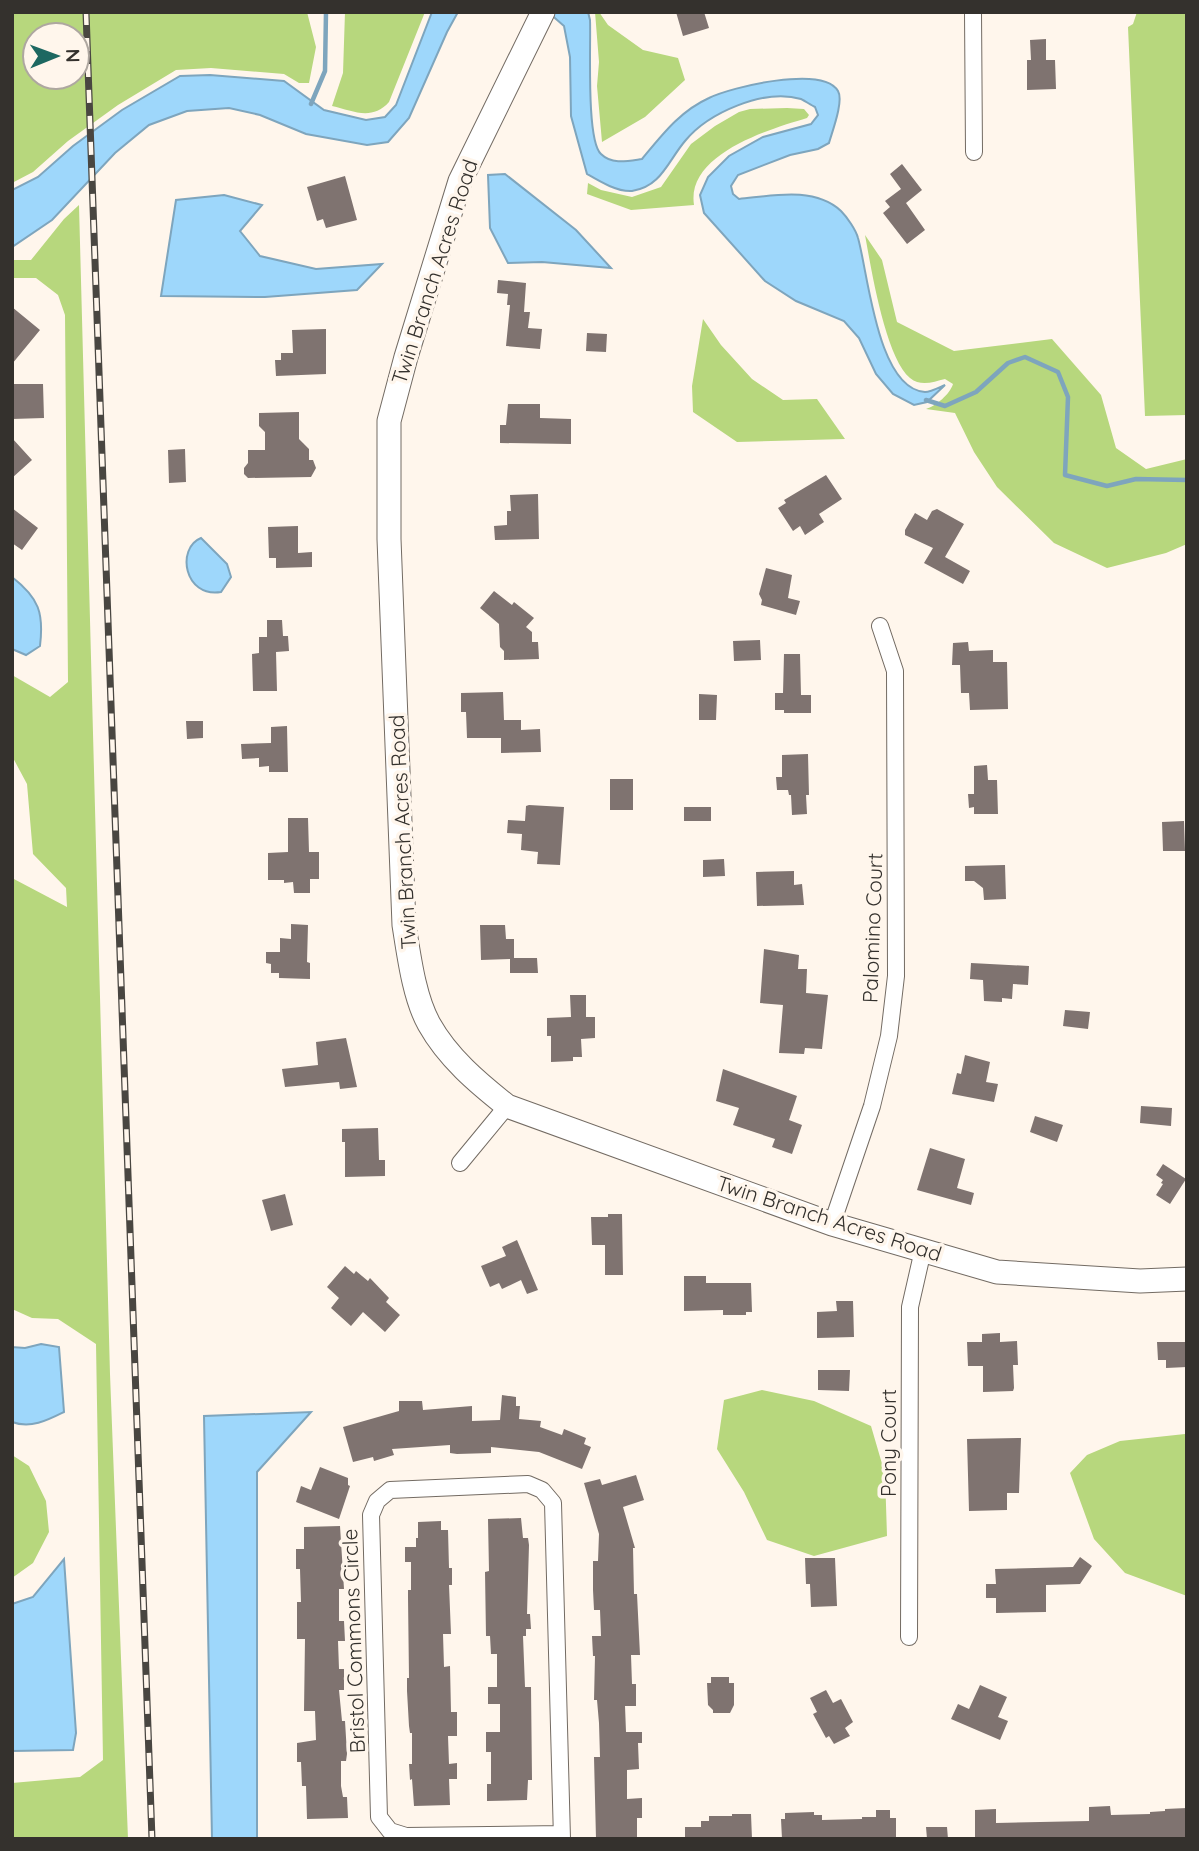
<svg xmlns="http://www.w3.org/2000/svg" width="1199" height="1851" font-family="Quicksand,sans-serif">
  <style>
    .green { fill: #b7d77d; fill-rule: evenodd }
    .water { fill: #9ed7fb; stroke: #7ea5bd; stroke-width: 2 }
    .lines { fill: none; stroke-linecap: round; stroke-linejoin: round }
    .stream { stroke: #7ea5bd; stroke-width: 4.5 }
    .building { fill: #7f7370 }
    .street-casing { stroke: #736b63; stroke-width: 18 }
    .secondary-casing { stroke: #736b63; stroke-width: 25 }
    .street { stroke: #fff; stroke-width: 16 }
    .secondary { stroke: #fff; stroke-width: 23 }
    .rail-casing { stroke: #494641; stroke-width: 7 }
    .rail { stroke: #fff6ec; stroke-width: 4.5; stroke-dasharray: 13; stroke-linecap: butt }
    .labels { text-anchor: middle; stroke-width: 7; stroke-linejoin: round; paint-order: stroke }
    .street-label { font-size: 21px; fill: #34312d; stroke: #fff6ec }
  </style>
  <rect width="100%" height="100%" fill="#fff6ec"/>
  <!-- green -->
  <path class="green" d="M12 12H307L316 47 309 83H299L284 74 211 68 176 70 118 105 68 141 33 172 12 183ZM35 35H77V77H35Z
    M345 12H425L389 102C372 121 353 111 332 106L343 73Z
    M595 12H599L608 25 643 50 678 58 685 80 645 117 602 142 597 86 599 62Z
    M1137 12H1187V415L1145 416 1128 27 1133 24Z
    M787 108 804 109 809 115 807 118C770 129 686 154 694 205L631 210 587 194 588 183 601 190 632 197 661 187 691 144 715 126 739 112 750 109Z
    M79 205 110 1374 128 1839H12V1783L80 1777 103 1760 96 1344 58 1319 32 1318 12 1309V878L67 907 66 888 33 854 27 784 12 756V675L50 697 68 682 65 315 58 295 36 278H12V260H31L64 219Z
    M865 235 882 260 897 322 954 351 1052 339 1101 395 1116 448 1146 469 1187 459V544L1166 553 1107 568 1054 543 997 487 974 452 955 413 926 409C936 406 950 394 953 384L945 379C933 382 921 387 910 378 885 357 871 267 865 235Z
    M703 319 721 345 752 379 783 400 817 399 845 439 737 442 693 412 692 386Z
    M762 1390 814 1401 871 1426 885 1474 887 1536 814 1556 767 1540 744 1492 717 1449 724 1400Z
    M1185 1434 1187 1435V1596L1125 1573 1094 1539 1070 1473 1087 1455 1120 1441Z
    M12 1455 29 1466 46 1501 49 1532 33 1563 12 1578Z"/>
  <!-- water -->
  <path class="water" d="M432 12H458L447 32 409 118 388 142 367 145 306 134 260 115 229 108 187 111 149 125 115 153 52 220 12 247V190L38 177 73 146 122 110 180 76 210 75 284 81 324 110 366 120 385 117 396 105Z
    M548 12H588L590 20C591 43 586 141 601 154 612 165 628 161 642 159 662 135 680 111 709 98 731 87 823 65 838 91 844 101 832 132 829 143L818 149 790 155 738 175 731 186 733 194 739 199C771 196 814 186 841 211 847 217 856 230 858 238 868 272 877 389 925 392 931 392 940 387 945 385L927 402 914 405 893 394 876 374 859 338 844 321 796 301 765 281 704 213 700 195 708 177 729 156 763 137 811 124 818 115 815 107C811 105 805 101 801 99 764 88 708 113 685 141 668 161 661 187 632 191 617 192 599 181 587 174L571 116 570 57 564 26Z
    M505 174 576 230 611 268 542 262 508 263 490 228 488 175Z
    M224 195 262 205 240 231 260 256 316 269 382 264 357 290 265 297 161 296 176 200Z
    M201 538 227 564 231 577 221 592C184 598 176 548 201 538Z
    M12 577C39 598 44 613 40 646L26 655 12 649Z
    M41 1344 59 1347 64 1412C48 1420 31 1429 12 1422V1347L25 1348Z
    M311 1412 257 1472V1839H212L204 1416Z
    M64 1559 76 1733 73 1750 12 1751V1604L33 1597Z"/>
  <g class="lines">
    <!-- stream -->
    <path class="stream" d="M311 104 325 71 326 12
      M926 400 945 406 976 392 1008 363 1025 357 1058 372 1068 397 1065 475 1107 486 1136 479 1187 480"/>
  </g>
  <!-- building -->
  <path class="building" d="M676 12H704L709 28 683 36Z
    M1046 39V60H1055L1056 89 1027 90V60H1031L1030 40Z
    M902 164 922 190 906 203 925 230 907 244 883 213 890 207 885 201 901 189 890 174Z
    M345 176 357 220 326 228 323 219 317 221 307 187Z
    M498 280 526 283 524 312H530L528 328 542 329 540 349 506 346 510 305H507L508 294 497 293Z
    M12 307 40 330 12 364Z
    M326 329V374L276 376 275 360H281V353H293L292 330Z
    M587 333 607 334 606 352 586 351Z
    M12 384H43L44 418 12 419Z
    M508 404H540V418L571 419V444L500 443V425H506Z
    M299 412V439L309 449V460H313L316 468 311 477 248 478 244 474V468L248 463V450H265V432L259 426V413Z
    M12 438 32 460 12 478Z
    M185 449 186 482 169 483 168 450Z
    M826 475 842 499 819 514 824 522 805 535 800 526 793 531 778 508 786 503 784 500Z
    M538 494 539 539 495 540 494 526 507 525V511H511L510 495Z
    M12 508 38 528 22 550 12 543Z
    M937 509 964 524 945 557 970 571 963 584 924 563 933 548 905 535V530L915 513 927 520 932 511Z
    M298 526V553L312 552V567L276 568V558H269L268 527Z
    M766 568 792 575 788 598 800 601 796 615 761 605 762 600 759 594Z
    M494 591 512 605 514 602 534 618 526 627 532 632V642H538L539 659 504 660V651L500 647 499 624 480 608Z
    M267 620H282L283 636H288L289 651 276 652 277 691H253L252 654 259 653V637H267Z
    M760 640 761 660 734 661 733 641Z
    M968 642 969 651 993 650V662H1007L1008 709 970 710 969 693H961L960 665H952L953 643Z
    M784 654H800L801 695H811V713H784V710H775V693H783Z
    M503 692 504 720H521V730L540 729 541 752 501 753V738H467L466 712H461V693Z
    M699 694 717 695 716 720H699Z
    M186 721H203V738L187 739Z
    M287 726 288 772H269V766L259 767V758L242 759 241 744 271 743V727Z
    M808 754 809 795H806L807 814 792 815 791 795H789L788 790H777L776 777H782V755Z
    M987 765 988 780H997L998 814H974V807L969 808 968 794H974V766Z
    M610 779H633V810H610Z
    M529 805 564 807 560 865 537 864 538 852 521 850 522 834 507 833 508 820 525 821 526 806Z
    M684 807H711V821H684Z
    M288 818H308L309 852H319V879H310V893H294L293 882 284 883V880H268V853L288 852Z
    M1184 821 1185 851H1163L1162 822Z
    M724 859 725 876 703 877V860Z
    M1005 865 1006 899 984 900 983 888 974 881H965V866Z
    M794 871V885L802 884 804 905 757 906 756 872Z
    M291 924 308 925 307 962 310 963V979L279 978V973H271V964L266 963V952H280V938L291 939Z
    M480 925H505L506 939H514V958H537L538 973H510V959L481 960Z
    M764 949 799 955 798 969H807L806 993 828 995 822 1049 805 1048 804 1054 779 1053 783 1005 760 1003Z
    M971 963 1029 966 1028 985 1013 984 1012 999 1002 998V1002L984 1001 983 980 970 979Z
    M570 995H586V1017H595V1038L581 1039 582 1057H573V1061L551 1062V1036H547V1018L571 1017Z
    M1065 1010 1090 1012 1088 1029 1063 1026Z
    M346 1038 357 1087 340 1089 339 1082 285 1087 282 1069 318 1065 316 1042Z
    M965 1055 990 1062 986 1082 998 1084 994 1102 952 1094 957 1073 961 1074Z
    M723 1069 797 1096 789 1120 802 1125 792 1154 772 1147 775 1139 733 1125 739 1108 716 1101Z
    M1141 1106 1172 1108 1171 1126 1140 1123Z
    M1035 1116 1063 1125 1057 1142 1030 1132Z
    M378 1128 379 1160H385V1176L345 1177V1142H342V1129Z
    M930 1148 965 1159 957 1188 974 1193 971 1205 917 1190Z
    M1163 1164 1186 1179 1170 1204 1156 1195 1163 1184 1161 1183 1163 1180 1156 1175Z
    M285 1194 293 1225 271 1231 262 1200Z
    M608 1214H622L623 1275H605V1245H592L591 1217H608Z
    M517 1240 538 1290 527 1294 521 1280 502 1289 499 1283 490 1287 481 1266 506 1256 502 1247Z
    M345 1266 354 1274 356 1271 368 1281 370 1278 389 1298 386 1302 400 1315 385 1332 363 1312 351 1326 331 1308 339 1298 327 1287Z
    M684 1276H706V1283H751L752 1312H746V1315H723V1310L684 1311Z
    M836 1301H853L854 1337 817 1338V1312L837 1311Z
    M1000 1333V1342L1017 1341 1018 1365H1013L1014 1388 1013 1391 983 1392V1366H968L967 1342H982V1334Z
    M1157 1342H1187V1367L1166 1368V1360H1158Z
    M818 1370H850L849 1391 818 1390Z
    M502 1395 516 1397V1406H520L519 1419 541 1421 540 1427 562 1435 564 1429 586 1438 584 1444 591 1447 582 1469 539 1452 491 1447V1453L457 1454 450 1453V1445L392 1449 394 1455 374 1461 373 1457 353 1462 343 1427 399 1411V1401H422L423 1410 472 1406V1421L500 1420Z
    M1021 1438 1019 1493H1007V1510L969 1511 967 1439Z
    M320 1467 348 1478V1485L350 1486 339 1519 296 1502 301 1486 311 1490Z
    M636 1475 644 1500 623 1507 635 1548H633L634 1594H637L640 1655H631L632 1684H636V1706H625L626 1732H642V1743H638L639 1769 627 1770V1799L642 1798V1818H637V1839H596L594 1757H600L599 1723 597 1700H594L595 1656H593L592 1636H601L600 1610H594L593 1590V1561H598L599 1534 584 1483 600 1479 602 1485Z
    M521 1518 523 1538H528L529 1545 527 1614H530L531 1629H526V1636H523L525 1687H531L532 1780H528L527 1800 487 1801V1784H491V1752H486V1732H500V1704H488V1687H497V1654H491L490 1636H486L485 1572 489 1571 488 1519Z
    M441 1521V1530H448L449 1568H452V1585H449L451 1634H443L444 1667 450 1666 451 1712H457V1736H448L449 1764 457 1763V1779H449L450 1805 414 1806 412 1779 410 1780 409 1764H412V1733H410L409 1726 407 1691V1678H409L408 1597V1590H411V1562H405V1547H416V1538H418V1522Z
    M340 1526 344 1589H339V1621H344L345 1641H338L339 1669H344V1690H339L342 1721H345L347 1754 346 1761H341V1786L343 1797H347L348 1818 307 1819 306 1786H302L301 1762H297V1743L316 1740 315 1711H304L305 1639H297V1602H301L300 1569H296V1549H304V1527Z
    M1080 1557 1092 1566 1080 1584 1046 1585V1612L996 1613V1598H986V1584H996L995 1569 1073 1567Z
    M805 1558H835L837 1606 811 1607 810 1584H806Z
    M711 1677H729V1683H734V1705L730 1713H713V1710L708 1705 707 1683H711Z
    M980 1685 1007 1697 998 1717 1008 1721 1000 1740 951 1719 958 1704 969 1709Z
    M826 1690 833 1703 841 1699 853 1722 845 1728 850 1736 834 1744 829 1736 826 1738 813 1714 817 1712 810 1698Z
    M1110 1806 1111 1815 1150 1814V1812L1165 1811V1809L1187 1808V1839H975V1810L996 1809V1823L1089 1821V1807Z
    M876 1810H890V1818H896V1839H782L781 1819H785V1813L814 1812V1815H822V1820L862 1819V1817H876Z
    M732 1814H751L752 1839H685V1827H701V1821H709V1816H732Z
    M926 1827H947L948 1839H927Z"/>
  <g class="lines">
    <!-- street casing -->
    <g class="street-casing">
      <path id="street" d="M973 12 974 152
        M460 1163 507 1106
        M832 1224 872 1106 889 1036 896 976 895 671 880 626
        M909 1637 910 1307 923 1250
        M561 1834 406 1836 390 1831 379 1817 371 1515 377 1501 390 1490 528 1484 542 1490 553 1503 562 1839"/>
    </g>
    <!-- secondary casing -->
    <g class="secondary-casing">
      <path id="secondary" d="M543 12 460 181 406 357 389 421V539L404 925C409 956 414 997 429 1024 448 1058 478 1083 507 1106L832 1224 997 1272 1140 1281 1187 1279"/>
    </g>
    <!-- street -->
    <use href="#street" class="street"/>
    <!-- secondary -->
    <use href="#secondary" class="secondary"/>
    <!-- rail casing -->
    <g class="rail-casing">
      <path id="rail" d="M86 12 152 1839"/>
    </g>
    <!-- rail -->
    <use href="#rail" class="rail"/>
  </g>
  <g class="labels">
    <!-- street labels -->
    <g class="street-label">
      <text transform="translate(435 272) rotate(-72)" y="7">Twin Branch Acres Road</text>
      <text transform="translate(403 832) rotate(-93)" y="7">Twin Branch Acres Road</text>
      <text transform="translate(873 928) rotate(-88)" y="7">Palomino Court</text>
      <text transform="translate(829 1219) rotate(18)" y="7">Twin Branch Acres Road</text>
      <text transform="translate(889 1443) rotate(-90)" y="7">Pony Court</text>
      <text transform="translate(354 1641) rotate(-92)" y="7">Bristol Commons Circle</text>
    </g>
  </g>
  <!-- border -->
  <rect width="1199" height="1851" fill="none" stroke="#34312d" stroke-width="28"/>
  <!-- north arrow -->
  <g transform="translate(56 56) rotate(89)"><circle r="33" fill="#fff6ec" stroke="#aea7a0" stroke-width="2"/>
  <path d="M0-5L12 26L0 18L-12 26Z" fill="#1d6861"/>
  <text y="-10" font-size="19" font-weight="bold" text-anchor="middle" fill="#34312d">N</text>
  </g>
</svg>
